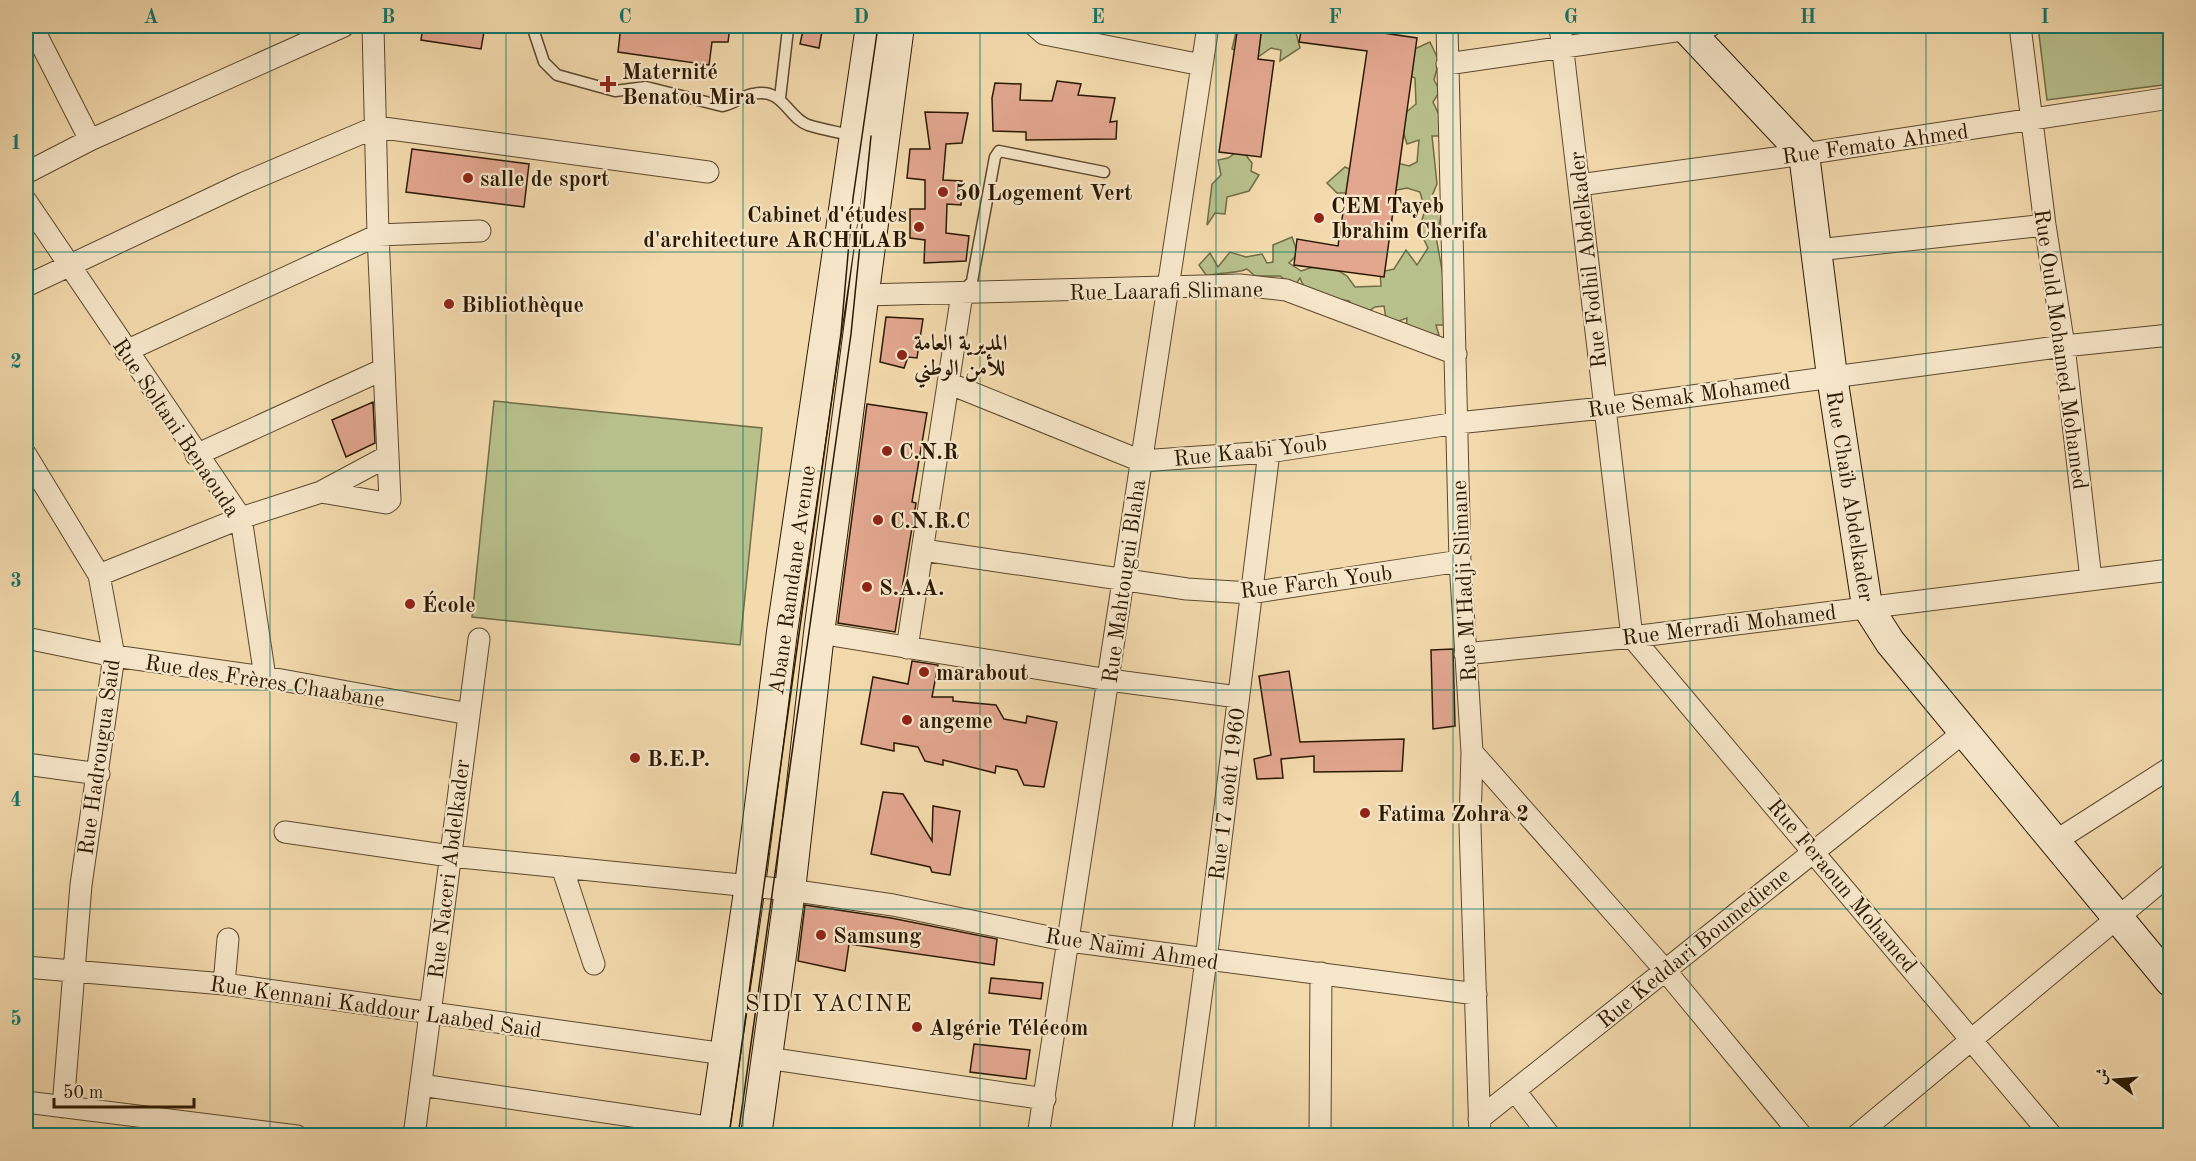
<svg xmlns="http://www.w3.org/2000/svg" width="2196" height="1161" font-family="'Old Standard TT',Amiri,serif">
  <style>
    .green { fill: #b8c08c; stroke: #716c46; stroke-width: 1.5 }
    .building { fill: #e3a790; stroke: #2a1801; stroke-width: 1.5 }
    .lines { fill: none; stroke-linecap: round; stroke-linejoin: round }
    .lane-casing { stroke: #5c482c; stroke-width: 13 }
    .street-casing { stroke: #5c482c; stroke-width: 23 }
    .secondary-casing { stroke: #2a1801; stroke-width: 32 }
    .lane { stroke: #f7e7ca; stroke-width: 10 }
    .street { stroke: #f7e7ca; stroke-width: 21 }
    .secondary { stroke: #f7e7ca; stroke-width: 30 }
    .tram { stroke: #2a1801; stroke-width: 1.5 }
    .grid { fill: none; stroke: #0f766e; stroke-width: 1.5; stroke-opacity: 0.55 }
    .poi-dot { fill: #8f2418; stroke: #f7e7ca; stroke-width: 2 }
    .labels { text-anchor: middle; stroke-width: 4.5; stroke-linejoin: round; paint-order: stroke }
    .poi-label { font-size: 22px; font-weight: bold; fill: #2a1801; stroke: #f7e7ca; text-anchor: start }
    .street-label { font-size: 22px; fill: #2a1801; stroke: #f7e7ca }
    .neighbourhood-label { font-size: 24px; letter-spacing: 1.5px; fill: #2a1801; stroke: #f7e7ca }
    .neatline { fill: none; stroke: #0f766e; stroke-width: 2 }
    .grid-label { font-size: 20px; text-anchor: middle; font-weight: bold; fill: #0f766e }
  </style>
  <rect width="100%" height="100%" fill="#f3daad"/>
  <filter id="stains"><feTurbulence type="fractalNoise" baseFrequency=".00333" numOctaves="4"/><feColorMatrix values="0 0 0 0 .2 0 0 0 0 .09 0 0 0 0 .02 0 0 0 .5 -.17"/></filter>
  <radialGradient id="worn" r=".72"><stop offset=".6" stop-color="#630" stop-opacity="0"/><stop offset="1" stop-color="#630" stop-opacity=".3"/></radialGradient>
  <!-- green -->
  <path class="green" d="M1246 26H1262L1267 31 1269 26H1303L1295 29 1300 48 1280 61 1281 50 1271 48 1251 62 1244 53 1232 49 1237 28Z
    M2038 26H2170V84L2047 100Z
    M1430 42 1439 61 1434 80 1440 91 1433 102 1443 123 1440 136H1432L1437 184 1432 196 1442 213 1436 237 1445 286 1444 325H1436L1439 335 1420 336 1406 328 1407 318 1387 325 1384 306 1375 307 1362 316 1349 301 1307 294 1300 278 1294 287 1280 276H1255L1247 269C1232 275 1221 271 1207 276L1199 265 1210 253 1218 267 1230 252 1246 257 1262 254 1267 263 1273 262V245L1292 237 1298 254 1289 263 1301 271 1326 263 1347 276 1355 287 1381 286 1380 272 1394 269 1406 250 1417 265 1428 248 1419 230 1425 210 1420 192 1407 188 1382 193H1337L1327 183 1345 167 1358 173 1385 160 1409 166 1417 162 1419 140 1407 144 1399 118 1416 104 1415 78 1403 73 1410 51Z
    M1241 149 1252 163 1251 171 1259 175 1249 191 1227 197 1225 214 1215 213 1207 225 1212 184 1221 175 1218 160 1228 158Z
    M494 401 762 428 740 645 472 617Z"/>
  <!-- building -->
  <path class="building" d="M423 26H485L481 49 421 40Z
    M628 26H730L728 42H712L709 65 618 52 620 34Z
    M804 26H823L819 48 800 44Z
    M1238 26H1262L1258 59 1274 61 1261 157 1219 152Z
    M1302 26H1350L1349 28 1417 38 1384 277 1294 265 1297 239 1338 246 1367 51 1299 42Z
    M1057 81 1081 84 1078 95 1115 98 1110 122 1117 121 1116 139 1026 140V132L993 131 992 98 995 83 1021 84 1020 100 1052 101Z
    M925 112 968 113 962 143 946 144 943 180 962 181 961 205 947 204 946 233 969 236 966 261 924 263 925 240 910 238V209H925V180L907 178 910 149H930Z
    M412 149 529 164 524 207 406 192Z
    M886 317 923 319 917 358 908 357 904 368 880 362Z
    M373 402 375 443 346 457 332 420Z
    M867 404 927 413 912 502 916 503 895 632 838 623Z
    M1453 649 1455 726 1433 729 1431 650Z
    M912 661 938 665 932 697H953V701L996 705 1004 719 1026 723 1027 716 1057 722 1044 787 1024 785 1017 770 996 766 995 773 943 760V765L925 761 918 747 894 743V751L861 744 873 677 908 684Z
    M1289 671 1300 742 1404 739 1402 771 1314 772V756L1281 759 1283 778 1257 779 1254 759 1271 755 1259 676Z
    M883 792 903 794 932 841 933 806 960 811 950 875 932 872 930 867 871 854Z
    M805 905 891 918 997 939 994 965 849 944 845 971 798 961Z
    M991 978 1043 983 1041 999 989 993Z
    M974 1044 1030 1050 1026 1079 970 1072Z"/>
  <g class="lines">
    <!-- lane casing -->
    <g class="lane-casing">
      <path id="lane" d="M532 26 544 62 557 75 615 91 646 87 722 106C734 104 742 96 753 94 783 87 787 117 808 125 823 130 839 132 854 136
        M774 26 788 29 780 98
        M964 291 972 281 995 157 999 151 1104 172"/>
    </g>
    <!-- street casing -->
    <g class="street-casing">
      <path id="street" d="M32 26 90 140
        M1035 26 1044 34 1202 65
        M1447 26 1460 561 1472 752 1470 826 1480 1136
        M1560 26 1632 637 2052 1136
        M2020 26 2045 225 2064 346 2091 579
        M1447 64 1710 26
        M26 173 90 140 344 26
        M1579 185 1804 154 2170 98
        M26 201 241 518 265 677
        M1817 250 2045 225
        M26 286 244 183 376 127 708 172
        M864 295 1240 285 1286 290 1456 354
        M126 351 378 235 480 231
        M948 383 1141 461 1269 452 1457 423 1603 408 2064 346 2170 335
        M26 455 99 575 114 656 81 885 63 1107
        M196 455 384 369
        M321 492 386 503 390 500 378 235 373 26
        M923 550 1187 589 1250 593 1460 561
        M99 575 241 518 321 492 388 456
        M819 633 1109 680 1238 697
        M26 638 114 656 265 677 469 714
        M907 648 962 294
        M1465 654 1632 637 2170 570
        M1472 752 1664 969 1802 1136
        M26 764 99 774
        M285 832 450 856 790 890 893 905 1069 941 1476 994
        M2054 842 2170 768
        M562 867 594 964
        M26 967 224 984 725 1054
        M224 984 228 939
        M767 1058 1045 1099
        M421 1085 714 1128
        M1515 1091 1550 1136
        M26 1102 297 1136
        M1479 1119 1964 732
        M414 1136 479 639
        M1038 1136 1208 26
        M1182 1136 1206 960 1269 452
        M1320 1136 1321 973
        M1856 1136 2170 874"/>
    </g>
    <!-- secondary casing -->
    <g class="secondary-casing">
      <path id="secondary" d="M1684 26 1804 154 1832 376 1867 606 1890 642 2170 981
        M713 1136 750 885 782 632 871 26
        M756 1136 790 890 819 633 899 26"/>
    </g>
    <!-- lane -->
    <use href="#lane" class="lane"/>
    <!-- street -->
    <use href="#street" class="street"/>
    <!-- secondary -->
    <use href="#secondary" class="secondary"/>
    <!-- tram -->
    <path class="tram" d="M729 1136 841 333 853 198 878 26
      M738 1136 851 334 871 136"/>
  </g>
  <!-- grid -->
  <path class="grid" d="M270 26V1136M506 26V1136M743 26V1136M980 26V1136M1216 26V1136M1453 26V1136M1690 26V1136M1926 26V1136M26 252H2170M26 471H2170M26 690H2170M26 909H2170"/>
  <!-- markers -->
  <g class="poi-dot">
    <path d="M605 75h6v6h6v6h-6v6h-6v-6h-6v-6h6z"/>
    <circle cx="468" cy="178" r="6"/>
    <circle cx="943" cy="192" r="6"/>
    <circle cx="1319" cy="218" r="6"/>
    <circle cx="919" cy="227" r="6"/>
    <circle cx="449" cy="304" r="6"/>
    <circle cx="902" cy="355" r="6"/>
    <circle cx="887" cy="451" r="6"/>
    <circle cx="878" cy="520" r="6"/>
    <circle cx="867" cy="587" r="6"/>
    <circle cx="410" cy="604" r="6"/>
    <circle cx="924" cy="672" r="6"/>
    <circle cx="907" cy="720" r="6"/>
    <circle cx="635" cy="758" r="6"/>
    <circle cx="1365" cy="813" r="6"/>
    <circle cx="821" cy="935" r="6"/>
    <circle cx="917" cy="1027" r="6"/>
  </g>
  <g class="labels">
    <!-- poi labels -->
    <g class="poi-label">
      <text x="622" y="79">Maternité<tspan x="622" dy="25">Benatou Mira</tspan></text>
      <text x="480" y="186">salle de sport</text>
      <text x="955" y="200">50 Logement Vert</text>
      <text x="1331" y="213">CEM Tayeb<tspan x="1331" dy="25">Ibrahim Cherifa</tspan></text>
      <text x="907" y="222" text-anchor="end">Cabinet d'études<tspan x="907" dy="25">d'architecture ARCHILAB</tspan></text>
      <text x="461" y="312">Bibliothèque</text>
      <text x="914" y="350">المديرية العامة<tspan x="914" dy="25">للأمن الوطني</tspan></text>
      <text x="899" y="459">C.N.R</text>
      <text x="890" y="528">C.N.R.C</text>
      <text x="879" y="595">S.A.A.</text>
      <text x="422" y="612">École</text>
      <text x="936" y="680">marabout</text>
      <text x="919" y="728">angeme</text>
      <text x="647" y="766">B.E.P.</text>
      <text x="1377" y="821">Fatima Zohra 2</text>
      <text x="833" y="943">Samsung</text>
      <text x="929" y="1035">Algérie Télécom</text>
    </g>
    <!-- street labels -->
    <g class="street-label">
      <text transform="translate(1875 143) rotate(-8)" y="8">Rue Femato Ahmed</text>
      <text transform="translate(1587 260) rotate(-96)" y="8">Rue Fodhil Abdelkader</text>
      <text transform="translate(1166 290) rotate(-1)" y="8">Rue Laarafi Slimane</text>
      <text transform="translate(2062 349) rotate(82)" y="8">Rue Ould Mohamed Mohamed</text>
      <text transform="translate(1689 395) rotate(-8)" y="8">Rue Semak Mohamed</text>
      <text transform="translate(177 427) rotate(56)" y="8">Rue Soltani Benaouda</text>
      <text transform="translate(1250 450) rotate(-6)" y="8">Rue Kaabi Youb</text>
      <text transform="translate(1851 496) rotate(81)" y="8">Rue Chaïb Abdelkader</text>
      <text transform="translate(791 580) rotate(-82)" y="8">Abane Ramdane Avenue</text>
      <text transform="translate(1123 581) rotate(-82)" y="8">Rue Mahtougui Blaha</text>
      <text transform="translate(1316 581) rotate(-7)" y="8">Rue Farch Youb</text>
      <text transform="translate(1463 581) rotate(-93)" y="8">Rue M'Hadji Slimane</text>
      <text transform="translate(1729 624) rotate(-7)" y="8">Rue Merradi Mohamed</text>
      <text transform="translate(265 680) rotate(9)" y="8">Rue des Frères Chaabane</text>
      <text transform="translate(98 757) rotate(-82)" y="8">Rue Hadrougua Said</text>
      <text transform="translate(1226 794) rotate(-83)" y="8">Rue 17 août 1960</text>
      <text transform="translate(448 869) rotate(-83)" y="8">Rue Naceri Abdelkader</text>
      <text transform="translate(1843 885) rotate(50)" y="8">Rue Feraoun Mohamed</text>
      <text transform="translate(1693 947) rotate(-39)" y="8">Rue Keddari Boumediene</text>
      <text transform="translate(1132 948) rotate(9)" y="8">Rue Naïmi Ahmed</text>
      <text transform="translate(376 1006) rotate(8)" y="8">Rue Kennani Kaddour Laabed Said</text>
    </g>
    <!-- neighbourhood labels -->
    <g class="neighbourhood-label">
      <text x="829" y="1011">SIDI YACINE</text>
    </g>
  </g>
  <!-- margin -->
  <rect width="2196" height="1161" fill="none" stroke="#f3daad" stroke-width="66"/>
  <!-- north arrow -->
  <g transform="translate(2115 1080) rotate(286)" stroke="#f7e7ca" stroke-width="4.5" paint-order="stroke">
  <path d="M0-4.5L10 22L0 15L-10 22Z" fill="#2a1801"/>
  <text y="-9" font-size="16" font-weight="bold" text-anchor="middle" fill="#2a1801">ش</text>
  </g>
  <!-- scale -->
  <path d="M54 1098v9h140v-9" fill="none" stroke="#2a1801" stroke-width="3"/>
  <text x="63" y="1098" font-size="18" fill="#2a1801" stroke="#f7e7ca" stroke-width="4.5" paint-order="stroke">50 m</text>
  <rect x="33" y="33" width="2130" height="1095" class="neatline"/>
  <g class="grid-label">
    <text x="151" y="23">A</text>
    <text x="388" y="23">B</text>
    <text x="625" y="23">C</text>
    <text x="861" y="23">D</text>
    <text x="1098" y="23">E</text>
    <text x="1335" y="23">F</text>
    <text x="1571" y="23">G</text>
    <text x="1808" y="23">H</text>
    <text x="2045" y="23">I</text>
    <text x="16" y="149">1</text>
    <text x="16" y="368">2</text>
    <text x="16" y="587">3</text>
    <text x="16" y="806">4</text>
    <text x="16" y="1025">5</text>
  </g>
  <rect width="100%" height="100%" filter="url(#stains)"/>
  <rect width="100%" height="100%" fill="url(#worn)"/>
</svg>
